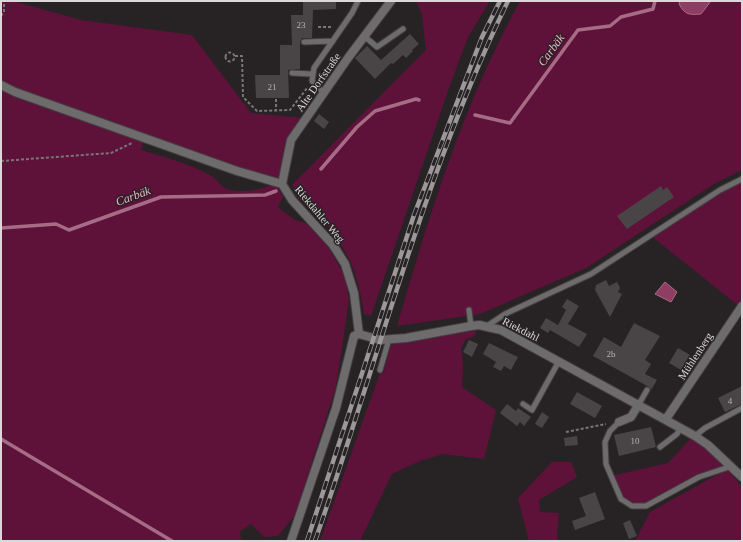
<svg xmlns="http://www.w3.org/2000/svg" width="743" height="542" font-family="'Times New Roman',serif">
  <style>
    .green { fill: #5e1239 }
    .water { fill: #8f3d63; stroke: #a66c86 }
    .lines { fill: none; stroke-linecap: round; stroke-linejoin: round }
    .stream { stroke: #a66c86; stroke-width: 3.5 }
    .building { fill: #494546 }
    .lane-casing { stroke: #444041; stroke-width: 7 }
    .street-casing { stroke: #444041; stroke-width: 10 }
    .path { stroke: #7a7677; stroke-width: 2; stroke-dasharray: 3 2; stroke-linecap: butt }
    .lane { stroke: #6d6b6c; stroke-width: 5 }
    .street { stroke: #6d6b6c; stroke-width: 8 }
    .rail-casing { stroke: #9c9899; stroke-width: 4.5 }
    .rail { stroke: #272324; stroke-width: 3; stroke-dasharray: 9; stroke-linecap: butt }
    .labels { text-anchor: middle; stroke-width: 3; stroke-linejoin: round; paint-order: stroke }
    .number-label { font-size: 9px; fill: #b6b3b4 }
    .street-label { font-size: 11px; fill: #dbd8d9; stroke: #272324 }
    .water-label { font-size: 12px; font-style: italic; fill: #f6b0cb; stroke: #272324 }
  </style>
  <rect width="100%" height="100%" fill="#272324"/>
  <!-- green -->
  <path class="green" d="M1 1H13L81 20 192 35 251 113 302 118 282 184 144 138 141 150C164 157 192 164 213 177 218 180 221 187 226 189 241 193 257 191 271 185L278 188 283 197 278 206 280 209 295 220 306 223 327 245 345 276 349 301 336 387 295 515 278 536 264 537 251 524 240 531 241 541H1Z
    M416 1H490L468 37 449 88 371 316 364 314C357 268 349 252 320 217 315 212 308 208 303 203 298 199 295 191 292 185L426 50 422 15Z
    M520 1H742V170L714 184 586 268 480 314 397 326C429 215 464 103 520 1Z
    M742 179V306L740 307 650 235Z
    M465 331H476L475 336 466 339 461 348 463 365 462 387 496 410 484 459 443 454 420 461 392 474 360 541H320L380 373 384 372 390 345Z
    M694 435 732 466 699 477 646 506H632L621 499 611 476 668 463Z
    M552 462H571L577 477 539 500 540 512 559 513 557 535 558 541H529L518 498Z
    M727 469 742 487V541H635L650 512Z"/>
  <!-- water -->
  <path class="water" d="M680 1H711L701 14C689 15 685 15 679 4Z
    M665 282 677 292 671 302 655 294Z"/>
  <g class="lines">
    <!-- stream -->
    <path class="stream" d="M475 115 510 123 578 30 610 26 621 17 653 9 655 1
      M321 169 357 127 375 111 416 99 419 100
      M1 228 56 224 69 230 161 197 265 195 276 191
      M1 439 172 541"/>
  </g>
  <!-- building -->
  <path class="building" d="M303 1H336V9L313 10 312 38H302L300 42V69L288 70 289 98H256L255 75H280V45H292L291 15H303Z
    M410 34 419 44 412 50 413 51 406 58 403 55 393 64 391 63 375 79 355 58 367 46 381 60Z
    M319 114 329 122 324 129 314 121Z
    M661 186 663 190 667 187 674 197 627 229 617 216Z
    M606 280 609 286 617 282 620 288 618 292 622 294 610 317 595 290 596 285Z
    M567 299 579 306 568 324 587 334 579 347 550 330 548 333 540 328 546 318 558 325 566 310 562 307Z
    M634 323 660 336 645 360 651 364 645 374 657 380 651 390 649 387 593 356 604 337 621 347Z
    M469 340 478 344 472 357 463 352Z
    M489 343 518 357 511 370 504 366 501 371 493 367 496 362 483 354Z
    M678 348 690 355 681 370 669 363Z
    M742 386V404L725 412 718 398Z
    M577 392 602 406 595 418 570 404Z
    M507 404 516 411 518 408 531 417 524 426 520 422 517 426 500 413Z
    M542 412 549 417 542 428 535 424Z
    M651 427 656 447 619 456 614 435Z
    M577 436 578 445 565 446 564 438Z
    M595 492 605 519 575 530 572 521 586 516 579 498Z
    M630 520 637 536 629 539 623 523Z"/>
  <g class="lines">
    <!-- lane casing -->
    <g class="lane-casing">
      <path id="lane" d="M364 36 377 47 403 29
        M304 42 333 41
        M292 73 311 74
        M324 93 312 81 314 68 352 13 358 1
        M469 310 471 326
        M487 326 505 314 591 274 720 190 742 179
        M380 370 389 339
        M523 404 532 410 559 361
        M639 404 647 390
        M619 422 610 431 605 442 606 464 621 499 632 506H646L699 477 732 466
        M695 436 705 428 742 408
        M660 447 677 434 681 427"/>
    </g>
    <!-- street casing -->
    <g class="street-casing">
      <path id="street" d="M1 85 15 92 237 171 282 184 292 200 333 245 345 264 354 293 359 334
        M282 184 291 140 348 58 391 1
        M359 334 380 340 406 338 471 326 479 325 501 330 695 436 708 445 742 477
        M666 419 742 306
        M619 422 631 417 639 404
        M291 541 336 408 354 336 359 334"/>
    </g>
    <!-- path -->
    <path class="path" d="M1 16 4 12V1
      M318 27H333
      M225.5 57a4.5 4.5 0 1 1 9 0a4.5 4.5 0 1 1-9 0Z
      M235 56H242L243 97 257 111 290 110 308 87
      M276 99V110
      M1 161 111 153 132 143
      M566 432 606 424"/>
    <!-- lane -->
    <use href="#lane" class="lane"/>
    <!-- street -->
    <use href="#street" class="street"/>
    <!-- rail casing -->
    <g class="rail-casing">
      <path id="rail" d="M307 541 414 215 482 37 500 1
        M315 541C378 361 424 174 508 1"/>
    </g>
    <!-- rail -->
    <use href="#rail" class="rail"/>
  </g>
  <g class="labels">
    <!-- number labels -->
    <g class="number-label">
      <text x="301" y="28">23</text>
      <text x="272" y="90">21</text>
      <text x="611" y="357">2b</text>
      <text x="730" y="404">4</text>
      <text x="635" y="444">10</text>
    </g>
    <!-- street labels -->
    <g class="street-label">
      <text transform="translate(318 82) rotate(-55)" y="4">Alte Dorfstraße</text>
      <text transform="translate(320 214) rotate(50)" y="4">Riekdahler Weg</text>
      <text transform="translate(521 329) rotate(27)" y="4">Riekdahl</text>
      <text transform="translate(695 356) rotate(-57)" y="4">Mühlenberg</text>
    </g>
    <!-- water labels -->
    <g class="water-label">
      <text transform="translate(551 50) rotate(-54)" y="4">Carbäk</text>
      <text transform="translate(133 196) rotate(-20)" y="4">Carbäk</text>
    </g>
  </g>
  <!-- border -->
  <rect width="743" height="542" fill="none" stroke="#dbd8d9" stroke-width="4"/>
</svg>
